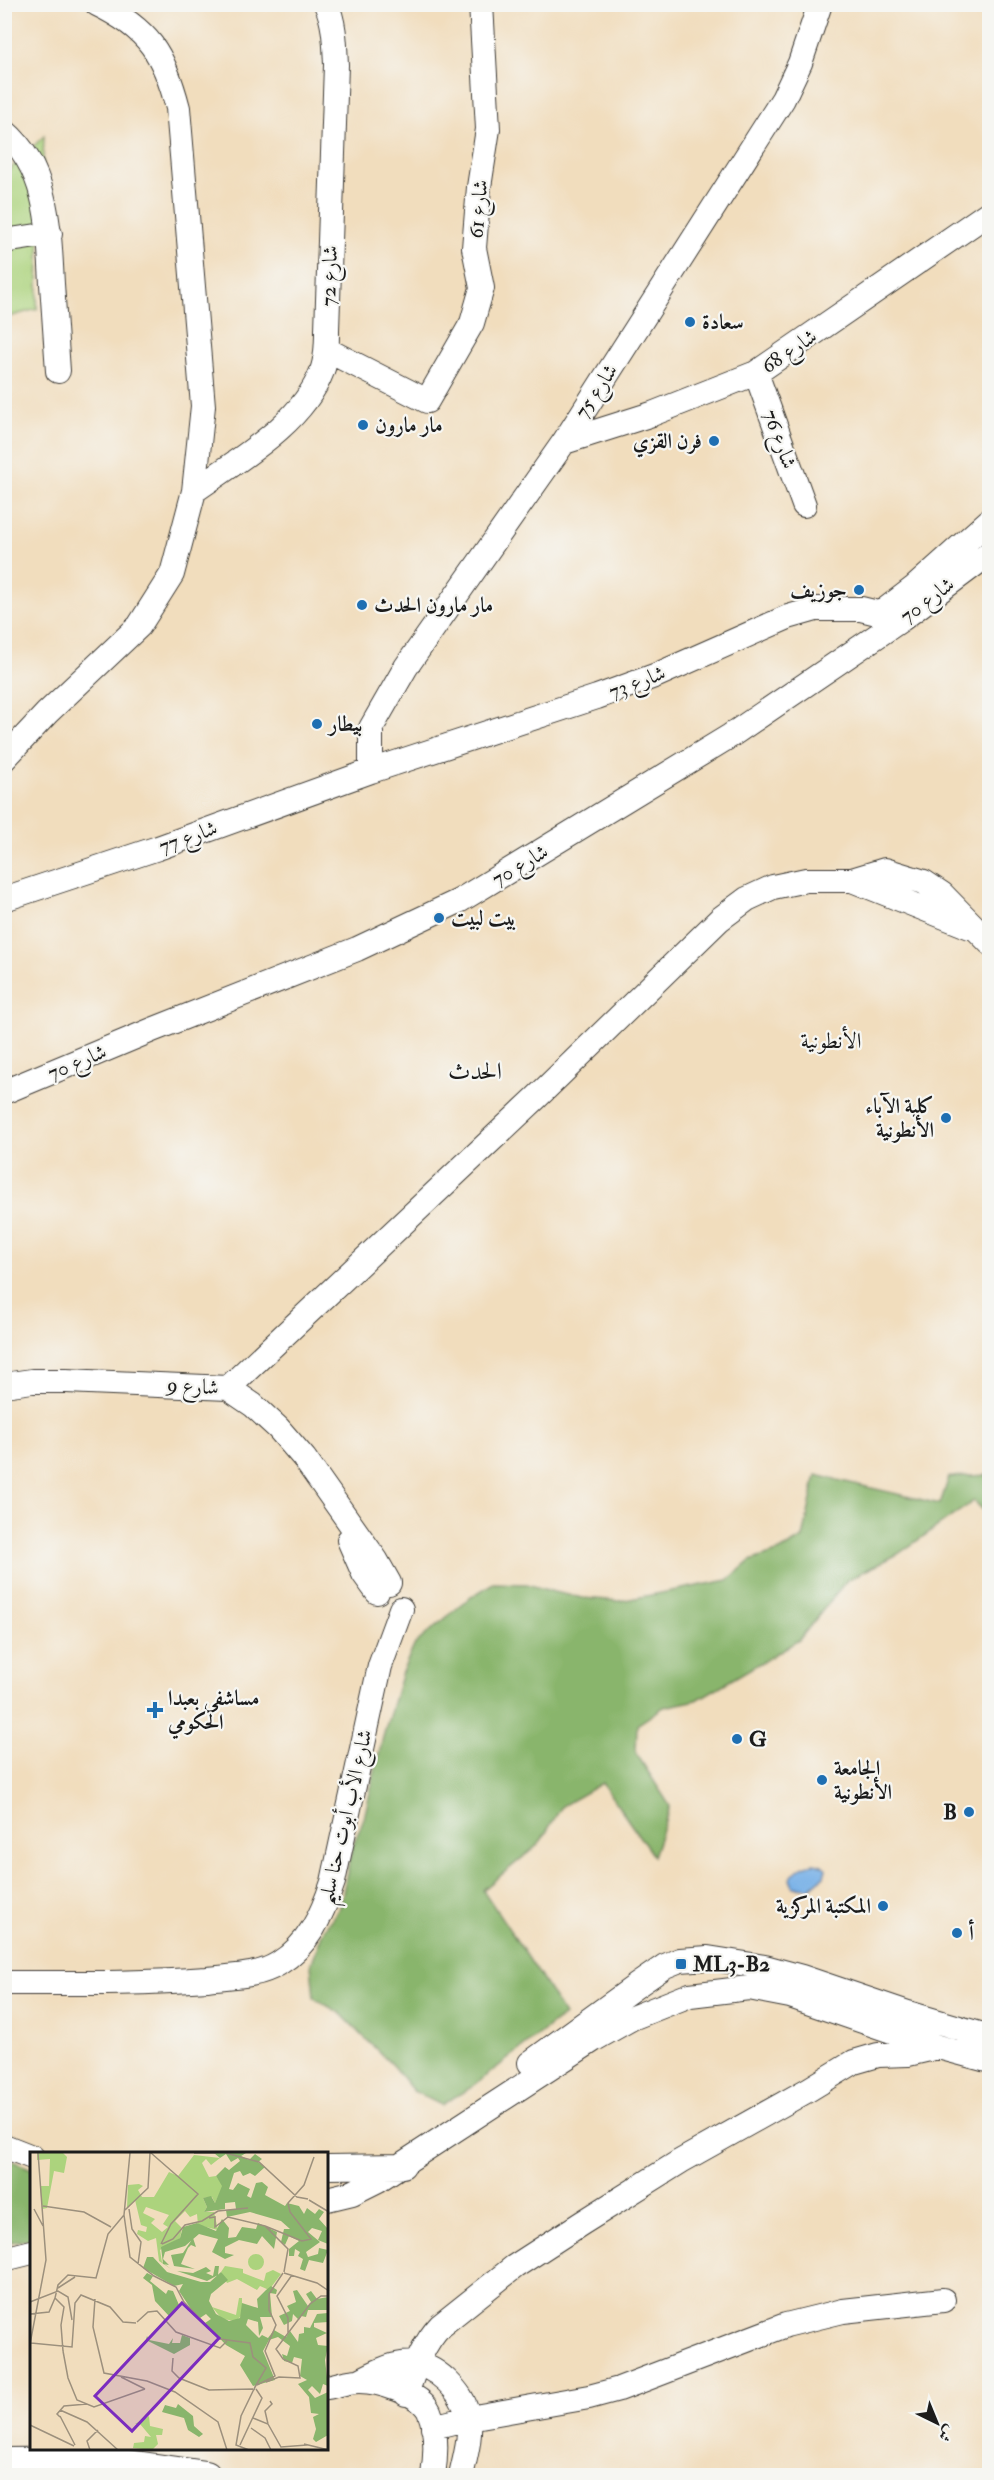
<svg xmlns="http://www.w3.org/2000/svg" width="994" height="2480" font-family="'IM FELL Double Pica',Amiri,serif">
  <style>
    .green { fill: #acd37d; stroke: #64784c; stroke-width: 1.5 }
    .forest { fill: #89b56c; stroke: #526844; stroke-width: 1.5 }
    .water { fill: #77b0e7; stroke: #4a6682; stroke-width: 1.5 }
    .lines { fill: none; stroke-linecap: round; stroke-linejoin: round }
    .minor-casing { stroke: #3c3934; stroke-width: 26 }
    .major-casing { stroke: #3c3934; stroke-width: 32 }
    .minor { stroke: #fff; stroke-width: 24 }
    .major { stroke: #fff; stroke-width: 30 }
    .poi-dot { fill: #1f6fb2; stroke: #f6f6f2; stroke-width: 2 }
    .labels { text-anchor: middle; stroke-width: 4.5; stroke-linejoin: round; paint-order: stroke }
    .street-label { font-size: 21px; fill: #1c1c1c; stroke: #f6f6f2 }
    .poi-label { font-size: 21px; font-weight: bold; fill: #1c1c1c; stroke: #f6f6f2; text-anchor: start }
    .neighbourhood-label { font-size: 22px; fill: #1c1c1c; stroke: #f6f6f2 }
    .quarter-label { font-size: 24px; fill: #1c1c1c; stroke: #f6f6f2 }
    .inset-road { fill: none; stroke: #9c907d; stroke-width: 1.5 }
    .view { fill: #7b2cbf; fill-opacity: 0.15; stroke: #7b2cbf; stroke-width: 3 }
    .inset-edge { fill: none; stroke: #1c1c1c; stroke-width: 3 }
  </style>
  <rect width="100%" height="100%" fill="#f6f6f2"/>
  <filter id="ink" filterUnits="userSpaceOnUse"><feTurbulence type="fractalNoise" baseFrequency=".0167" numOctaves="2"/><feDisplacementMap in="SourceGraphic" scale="12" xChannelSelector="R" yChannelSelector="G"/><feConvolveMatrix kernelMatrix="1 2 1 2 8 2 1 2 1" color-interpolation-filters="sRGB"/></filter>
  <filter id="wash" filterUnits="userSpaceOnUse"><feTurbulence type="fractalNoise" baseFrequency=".008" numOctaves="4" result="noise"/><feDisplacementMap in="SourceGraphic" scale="24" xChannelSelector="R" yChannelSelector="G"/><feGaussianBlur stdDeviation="1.35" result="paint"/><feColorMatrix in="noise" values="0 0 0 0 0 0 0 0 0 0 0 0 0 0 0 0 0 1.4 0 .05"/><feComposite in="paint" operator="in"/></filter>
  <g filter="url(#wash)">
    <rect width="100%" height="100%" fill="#f1ddbd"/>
    <!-- green -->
    <path class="green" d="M44 136 37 309 5 318V174Z"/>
    <!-- forest -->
    <path class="forest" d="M816 1475 940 1504 949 1477 989 1475V1516L974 1501 898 1554 847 1580 799 1640 697 1700 664 1707 637 1725 636 1753 670 1806 653 1856 602 1783 562 1806 539 1844 483 1890 539 1974 564 2015 472 2087 441 2105 413 2091 393 2066 340 2013 314 1998 311 1965 323 1931 340 1907 352 1848 364 1818 383 1737 402 1672 415 1644 468 1599 493 1583 527 1584 554 1592 583 1598 620 1601 728 1580 750 1561 780 1551 803 1538Z
      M5 2158 32 2169 31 2239 5 2243Z"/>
    <!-- water -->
    <path class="water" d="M814 1863 823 1865 826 1869 824 1876 810 1888 793 1887 790 1879C797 1869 802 1865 814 1863Z"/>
  </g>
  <g filter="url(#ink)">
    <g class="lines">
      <!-- minor casing -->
      <g class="minor-casing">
        <path id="minor" d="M4 131C49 169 49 230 52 284 54 313 56 342 58 371
          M4 241 50 234
          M327 350 427 401 472 323 482 288 474 248 479 187 488 129 481 4
          M756 373 804 505
          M564 442 652 414 756 373 990 212
          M194 491C239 459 302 424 322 371 327 358 327 343 327 330L336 65C335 45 335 23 326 4
          M881 613 915 587 990 520
          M4 759 47 713 139 626 172 574 194 491 203 406 178 108C164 54 149 29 97 4
          M371 771V728L406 667 564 442 783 99 800 63 820 4
          M852 880 970 927
          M4 899 158 848 371 771 597 697 657 675 788 617 816 609H861L902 619
          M4 1092 152 1030 357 949 459 901 730 736 902 619 990 553
          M4 1385 32 1381H66L228 1388 253 1405 278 1428 304 1458 376 1560 389 1583
          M228 1388 536 1098 720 919 747 899 773 887 806 880H852L885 870 924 882 942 894 990 943
          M349 1540 364 1574 377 1592
          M4 1983C72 1983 139 1984 207 1979 231 1976 257 1977 278 1964 309 1945 322 1915 333 1882L380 1666 401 1609
          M530 2063 636 1986 665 1966 680 1960 708 1958 765 1967 802 1977 908 2013 990 2037
          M4 2146 32 2157
          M327 2167 403 2166
          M327 2199 352 2193 378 2180 593 2040 632 2018 690 1995 749 1988 790 1996 938 2047 990 2061
          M4 2259 32 2252
          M359 2381C391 2364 417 2352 447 2381 457 2391 465 2401 468 2416 472 2434 465 2458 461 2476
          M327 2387C337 2385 349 2381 359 2381 378 2381 420 2393 429 2411 437 2430 436 2456 433 2476
          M406 2394C415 2369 422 2345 440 2326L514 2267 582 2223 681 2161 808 2090 854 2062 878 2055 908 2054 938 2047
          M433 2427 469 2418 589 2397 619 2389 786 2325 843 2311 943 2300"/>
      </g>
      <!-- major casing -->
      <g class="major-casing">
        <path id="major" d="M4 2463 107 2462 206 2476"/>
      </g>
      <!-- minor -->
      <use href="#minor" class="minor"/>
      <!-- major -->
      <use href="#major" class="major"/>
    </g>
  </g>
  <!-- markers -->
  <g class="poi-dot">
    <circle cx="690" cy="322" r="6"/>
    <circle cx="363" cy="425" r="6"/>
    <circle cx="714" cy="441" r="6"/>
    <circle cx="859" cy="590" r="6"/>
    <circle cx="362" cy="605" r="6"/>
    <circle cx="317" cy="724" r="6"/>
    <circle cx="439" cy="918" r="6"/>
    <circle cx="946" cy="1118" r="6"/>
    <path d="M152 1701h6v6h6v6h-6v6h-6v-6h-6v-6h6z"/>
    <circle cx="737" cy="1739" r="6"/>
    <circle cx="822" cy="1780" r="6"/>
    <circle cx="969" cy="1812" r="6"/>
    <circle cx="883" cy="1906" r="6"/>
    <circle cx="957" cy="1933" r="6"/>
    <rect x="675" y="1958" width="12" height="12" rx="3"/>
  </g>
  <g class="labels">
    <!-- street labels -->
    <g class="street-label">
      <text transform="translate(478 209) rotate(-85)" y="7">شارع 61</text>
      <text transform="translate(329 276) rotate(-88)" y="7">شارع 72</text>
      <text transform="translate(789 351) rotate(-34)" y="7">شارع 68</text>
      <text transform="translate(596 391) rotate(-57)" y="7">شارع 75</text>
      <text transform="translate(780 439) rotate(70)" y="7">شارع 76</text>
      <text transform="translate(927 600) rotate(-37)" y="7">شارع 70</text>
      <text transform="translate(637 682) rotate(-21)" y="7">شارع 73</text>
      <text transform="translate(188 837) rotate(-20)" y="7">شارع 77</text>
      <text transform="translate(520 865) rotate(-31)" y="7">شارع 70</text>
      <text transform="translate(77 1062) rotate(-23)" y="7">شارع 70</text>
      <text transform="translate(193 1386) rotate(3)" y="7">شارع 9</text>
      <text transform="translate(345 1817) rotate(-77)" y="7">شارع الأب أبوت حنا سليم</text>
    </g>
    <!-- poi labels -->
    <g class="poi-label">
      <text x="702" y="329">سعادة</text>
      <text x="375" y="432">مار مارون</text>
      <text x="702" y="448" text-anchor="end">فرن القزي</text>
      <text x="847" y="597" text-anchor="end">جوزيف</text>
      <text x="374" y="612">مار مارون الحدث</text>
      <text x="329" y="731">بيطار</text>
      <text x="451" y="925">بيت لبيت</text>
      <text x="934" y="1113" text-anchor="end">كلية الآباء<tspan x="934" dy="24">الأنطونية</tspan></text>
      <text x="168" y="1705">مساشفى بعبدا<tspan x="168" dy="24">الحكومي</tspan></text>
      <text x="749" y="1746">G</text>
      <text x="834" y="1775">الجامعة<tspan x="834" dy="24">الأنطونية</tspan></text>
      <text x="957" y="1819" text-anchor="end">B</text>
      <text x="871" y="1913" text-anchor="end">المكتبة المركزية</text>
      <text x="969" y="1940">أ</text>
      <text x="693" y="1971">ML3-B2</text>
    </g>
    <!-- neighbourhood labels -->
    <g class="neighbourhood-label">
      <text x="831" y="1048">الأنطونية</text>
    </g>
    <!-- quarter labels -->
    <g class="quarter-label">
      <text x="475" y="1079">الحدث</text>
    </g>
  </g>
  <!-- overview -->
  <g transform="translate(30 2152)">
    <rect width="298" height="298" fill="#f1ddbd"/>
    <path d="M7 1H33L37 5 34 21 24 19 17 56 12 57 10 34H19L20 7 7 8ZM164 3 190 6 181 13 176 7 172 11 179 25 186 24 193 34 185 51 182 45 173 46 177 55 174 60H184L188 78 168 73 167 62 160 65 155 59 145 69 152 76 150 86 130 98 132 110 141 117 129 109 126 86 118 89 107 82 108 78 116 80 117 75 111 73 105 48 97 56 98 33 109 32 113 34 108 38 112 45H124L139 20 148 24ZM116 55 139 63 133 72 138 75 132 80 121 71 125 67 113 61ZM218 110a8 8 0 1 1 16 0a8 8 0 1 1-16 0ZM195 114 213 117V121L234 129 236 121 243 118 251 122 239 138 230 134 227 138 207 127 197 131 191 120ZM209 146H212V163L206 169 192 167 182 155 206 163ZM119 264 120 274 133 277 132 283H126L128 292 122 298 103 296 104 291 114 290 115 284 121 285 110 272H105Z" fill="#acd37d" fill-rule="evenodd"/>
    <path d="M184 1H216L211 4 219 8 225 2 232 7 228 10 235 15 225 24 220 21 213 24 210 19 204 21 199 37 203 38 208 31 220 37 217 44 221 46 226 31 232 30 238 35 235 43 255 54 257 51 269 54 274 62 277 56 285 62 289 57 294 60 289 67 298 77V92L288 88 292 79 282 76 278 80 290 90 276 100 278 105 288 102 289 96 298 98 293 111 279 108 275 119 270 117 273 107 268 104 270 100 265 97 264 104H259V97L269 89 259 84 255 93 251 90 254 77H260L251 69 220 60 197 65 196 58 206 57 205 50 195 51V57L174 60 177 55 173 46 181 44 185 51 192 34 186 24 195 15 199 18 210 9 208 6 201 10 196 2 190 6ZM192 67 199 76 198 86 206 85 212 75 226 77 228 71 247 80 244 97 232 84 227 92 209 88 195 95V101L204 103 195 107 182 100 188 87 169 82 155 94 135 100 133 107 139 113 133 112 131 95 150 86 153 75 167 71 186 79ZM163 86 166 95 161 93 158 96 151 112 165 117 144 114 141 103 153 101ZM117 105H123L137 120 171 130H180L191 120 198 128 181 142 179 149 186 162 199 169 210 166 212 151 228 156 227 147 236 138 241 134 247 138 246 142 240 141 242 165H230L233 176 229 184 228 170 218 167 216 173 229 186 232 183 238 186 244 178 256 185 260 179 268 190 269 182 274 181V175L280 176 287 162 298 161V170L284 171V175L297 181 286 186 288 193 298 194 295 208 298 234 293 232 290 242 282 234 278 238 285 246 298 240V283L286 290 283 287 286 277 283 265 289 262 281 261 279 245 268 232 277 228 270 224 272 207 264 205 262 211 254 209 252 202 257 204 260 194 248 185 239 188 233 199 245 228 223 234 210 213 215 204 196 193 175 171 181 167 176 162 170 166 163 160 149 139 153 132 144 134 113 116ZM185 114H189L188 123 177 129 147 119 163 121 176 115 181 119 176 121 183 124ZM117 121 123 124 120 129 136 142 138 138 143 139 149 153 139 164 125 149 122 133 113 126ZM267 138 278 154 281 150 276 142 281 139 287 147 298 145V158H278L276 165 271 164 269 168 263 162 262 169 254 173 249 164 260 159 257 154 266 150 263 139ZM152 183 160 186V193L144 202 116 188 117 184 119 188 139 192 143 186 142 191H150ZM148 252 163 264 164 274 173 282 169 285 158 278 154 266 132 260 135 253 146 256Z" fill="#89b56c"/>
    <path class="inset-road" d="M100 1 94 63 100 105 124 124 146 135 154 150 190 187 220 191 223 205 236 216 225 235M121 1 168 42 141 72 131 92M164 1H186M196 1 229 10 267 45 278 47M279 48 299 60M13 54 54 60 81 75M4 57 13 74M99 57 102 77 111 90 108 112M95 58 118 36 120 1M179 66 185 65V75L198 65 235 74M132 92 143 87 155 73 172 69 188 59 218 56M254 120 258 97 235 74 272 89 281 87 260 60 258 51 274 33 284 5M254 121 287 131 299 139M28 136 45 125M65 147 63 175 74 221 117 229 145 240 188 270 197 298M0 150 28 139 38 145 42 168M0 162 19 160 25 146M107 170 118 160 127 159 146 180 190 196 197 189M258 181V166L247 144 262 123M1 191 42 195 45 151 51 143 80 155 93 170 106 171M0 192 16 108 8 1M33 199 31 173 34 155 25 146 28 133 38 123 66 126 78 82 94 63M33 199 38 226 47 248 64 255 115 237M143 206 142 219 149 226 179 238 223 237M91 225 115 237M236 230 249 225 270 226 268 214 253 207 246 197 280 152 291 144H299M227 233 245 224 235 199 246 173 239 158V142L253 121M30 258 57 270 88 298M30 264 45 293M30 265 27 262 34 254 57 252M223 266 238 272 251 295 277 293M238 272 235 259 242 252 240 249M0 273 44 294M221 276 235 286 241 298M274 292 299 298M210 293 232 246 226 237M60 298 57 289 68 278M219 298 206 293 211 264 225 235 224 238"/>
    <path class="view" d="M152 151 189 186 102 279 65 244Z"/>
    <rect width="298" height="298" class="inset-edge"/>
  </g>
  <!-- margin -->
  <rect width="994" height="2480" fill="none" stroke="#f6f6f2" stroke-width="24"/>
  <!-- north arrow -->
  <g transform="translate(937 2423) rotate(137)" stroke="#f6f6f2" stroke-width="4.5" paint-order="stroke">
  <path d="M0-4.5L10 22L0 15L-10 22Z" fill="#1c1c1c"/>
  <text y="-9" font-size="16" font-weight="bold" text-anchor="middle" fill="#1c1c1c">ش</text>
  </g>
</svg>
